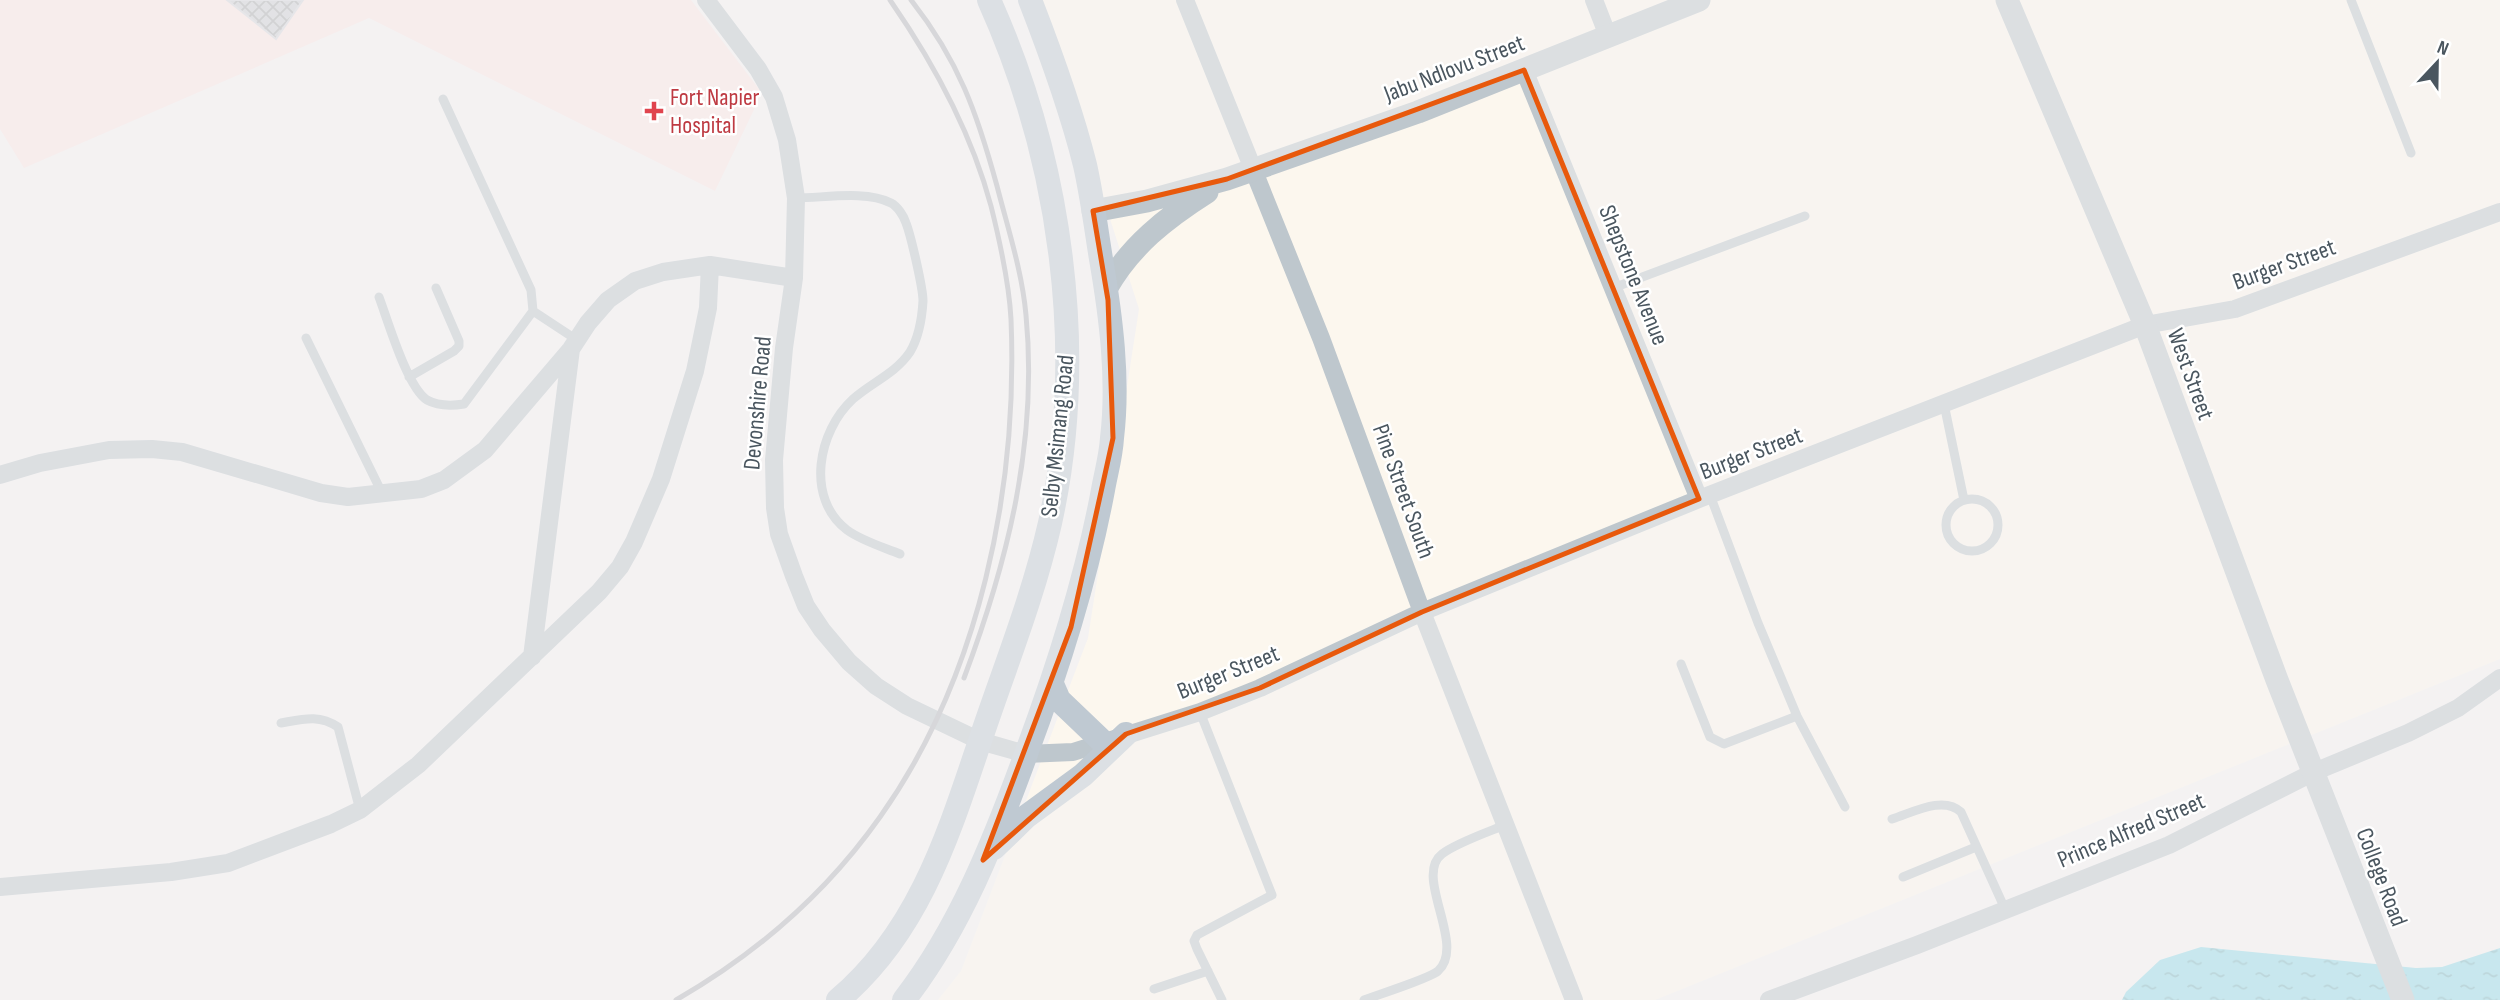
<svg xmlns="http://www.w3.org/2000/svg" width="2500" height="1000" font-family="'Sofia Sans Condensed',sans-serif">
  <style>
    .commercial { fill: #fcf7ee }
    .medical { fill: #fae6e5 }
    .water { fill: url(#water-ripples) }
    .building { fill: url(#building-cross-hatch); stroke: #d6d8dd; stroke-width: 2 }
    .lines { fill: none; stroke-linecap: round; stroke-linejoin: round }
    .service { stroke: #bec7cd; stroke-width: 9 }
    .minor { stroke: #bec7cd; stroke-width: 18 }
    .tertiary { stroke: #bec7cd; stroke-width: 23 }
    .secondary { stroke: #bfc9d2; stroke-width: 24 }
    .rail { stroke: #b4b7bc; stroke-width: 5 }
    .marked { fill: none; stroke: #e8590c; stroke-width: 5; stroke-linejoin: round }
    .health-dot { fill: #e0444e; stroke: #fff; stroke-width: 2.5 }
    .labels { text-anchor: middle; stroke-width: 5; stroke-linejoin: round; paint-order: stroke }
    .street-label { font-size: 24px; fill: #4a565f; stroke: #fff }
    .health-label { font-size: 24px; fill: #be3a42; stroke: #fff; text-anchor: start }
  </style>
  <defs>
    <pattern id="water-ripples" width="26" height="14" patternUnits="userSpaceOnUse" patternTransform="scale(1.75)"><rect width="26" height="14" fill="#93dae8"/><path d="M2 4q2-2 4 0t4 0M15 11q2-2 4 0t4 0" fill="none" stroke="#7ab4bf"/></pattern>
    <pattern id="building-cross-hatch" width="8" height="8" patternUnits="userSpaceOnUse" patternTransform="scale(1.75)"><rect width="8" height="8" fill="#cccfd4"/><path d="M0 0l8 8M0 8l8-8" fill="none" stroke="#a8abaf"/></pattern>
  </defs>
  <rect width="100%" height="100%" fill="#f4f2f2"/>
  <!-- commercial -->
  <path class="commercial" d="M1034 0H2500V659L1655 1000H938L961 971 1088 638 1139 309 1046 20Z"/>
  <!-- medical -->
  <path class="medical" d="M0 0H691L762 93 715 191 369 18 24 168 0 129Z"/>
  <!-- water -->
  <path class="water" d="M2201 947 2416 968 2442 967 2500 948V1000H2122L2126 992 2160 960Z"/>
  <!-- building -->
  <path class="building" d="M227 0H303L276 39Z"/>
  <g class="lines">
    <!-- service -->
    <path class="service" d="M2351 0 2411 153
      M796 198C824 198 866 190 891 203 897 206 904 216 906 223 911 236 923 288 923 301 922 318 919 337 910 352 895 374 872 382 853 399 818 431 805 498 847 530 862 541 883 547 900 554
      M1613 288 1805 216
      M379 297C388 321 407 387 427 400 438 406 451 406 464 404L533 311 531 290 443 99
      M533 311 577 340
      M306 338 382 493
      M409 377 454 351 459 346V341L436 288
      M1944 404 1964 500
      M1710 495 1758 623 1797 716 1845 807
      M1946 525a26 26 0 1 1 52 0a26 26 0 1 1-52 0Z
      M1681 664 1710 737 1724 744 1797 716
      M1200 712 1272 895 1197 935 1194 941 1197 949 1222 1000
      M281 723C303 719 319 714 338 727L360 810
      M1892 819C1912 813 1943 795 1961 812L2005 909
      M1903 877 1976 847
      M1154 989 1208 971
      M1364 1000C1377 995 1431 978 1438 971 1467 945 1413 876 1442 854 1456 843 1488 832 1505 825"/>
    <!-- minor -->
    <path class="minor" d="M706 0 758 69 774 97 787 140 796 198 794 278 784 348 774 460 775 508 779 534 794 576 806 606 822 630 849 662 876 686 907 706 980 741 1026 754 1073 752 1200 712 1260 688 1422 612 1699 499 2145 325 2235 309 2500 212
      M1185 0 1321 338 1422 612 1574 1000
      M1594 0 1608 36
      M1524 70 1699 499
      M0 475 40 463 109 450 152 449 182 452 321 493 348 497 421 489 444 480 485 450 571 349 588 323 608 300 635 281 663 272 710 265 794 278
      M532 657 571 349
      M0 887 171 872 228 863 331 824 360 810 418 765 599 592 620 567 634 542 661 479 695 371 708 308 710 265
      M1769 1000 1917 945 2169 845 2314 772 2408 733 2458 708 2500 678"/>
    <!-- tertiary -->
    <path class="tertiary" d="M2007 0 2145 325 2277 680 2403 1000
      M1093 211 1147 201 1227 179 1418 112 1699 0
      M1106 289C1130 246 1166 218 1207 192"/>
    <!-- secondary -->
    <path class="secondary" d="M1052 684 1059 700 1103 742
      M994 848 1027 816 1083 775 1126 734
      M838 1000C918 933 948 836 980 741 1004 669 1033 598 1050 523 1088 351 1061 160 989 0
      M904 1000C960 928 995 839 1026 754 1058 668 1086 581 1103 490 1106 473 1111 456 1112 438 1119 380 1111 317 1101 259 1096 228 1092 196 1085 165 1071 109 1051 54 1030 0"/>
    <!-- rail -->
    <path class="rail" d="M911 0C959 61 977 113 997 186 1008 229 1022 271 1026 315 1038 441 1008 561 964 678
      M676 1000C756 954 827 892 880 817 980 676 1018 489 1011 319 1009 281 1000 242 991 206 971 131 933 62 890 0"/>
  </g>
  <!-- marked area -->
  <path d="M0 0H2500V1000H0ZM1524 70 1699 499 1422 612 1260 688 1126 734 983 860 1071 627 1113 438 1108 300 1093 211 1227 179Z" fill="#f4f2f2" fill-opacity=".55" fill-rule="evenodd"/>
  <path class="marked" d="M1524 70 1699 499 1422 612 1260 688 1126 734 983 860 1071 627 1113 438 1108 300 1093 211 1227 179Z"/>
  <!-- markers -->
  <path class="health-dot" d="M650.5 100.5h7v7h7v7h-7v7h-7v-7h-7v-7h7z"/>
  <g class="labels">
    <!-- street labels -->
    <g class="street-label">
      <text transform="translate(1454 68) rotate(-21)" y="8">Jabu Ndlovu Street</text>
      <text transform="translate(2284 264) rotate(-20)" y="8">Burger Street</text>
      <text transform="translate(1634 275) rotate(68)" y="8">Shepstone Avenue</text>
      <text transform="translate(2191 374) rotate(70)" y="8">West Street</text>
      <text transform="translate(757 403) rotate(-85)" y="8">Devonshire Road</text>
      <text transform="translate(1057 436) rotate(-84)" y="8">Selby Msimang Road</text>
      <text transform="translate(1751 453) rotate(-21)" y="8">Burger Street</text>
      <text transform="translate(1404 491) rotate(70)" y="8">Pine Street South</text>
      <text transform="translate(1228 672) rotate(-22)" y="8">Burger Street</text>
      <text transform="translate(2131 830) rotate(-23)" y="8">Prince Alfred Street</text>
      <text transform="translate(2382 877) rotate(69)" y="8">College Road</text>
    </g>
    <!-- health labels -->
    <g class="health-label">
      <text x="670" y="105">Fort Napier<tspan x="670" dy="28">Hospital</tspan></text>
    </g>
  </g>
  <!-- north arrow -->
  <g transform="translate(2437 63) rotate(22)" stroke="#ffffff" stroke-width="5" paint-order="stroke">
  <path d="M0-5L12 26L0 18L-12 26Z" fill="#4a565f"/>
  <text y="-10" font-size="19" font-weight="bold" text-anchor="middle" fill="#4a565f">N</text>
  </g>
</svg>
